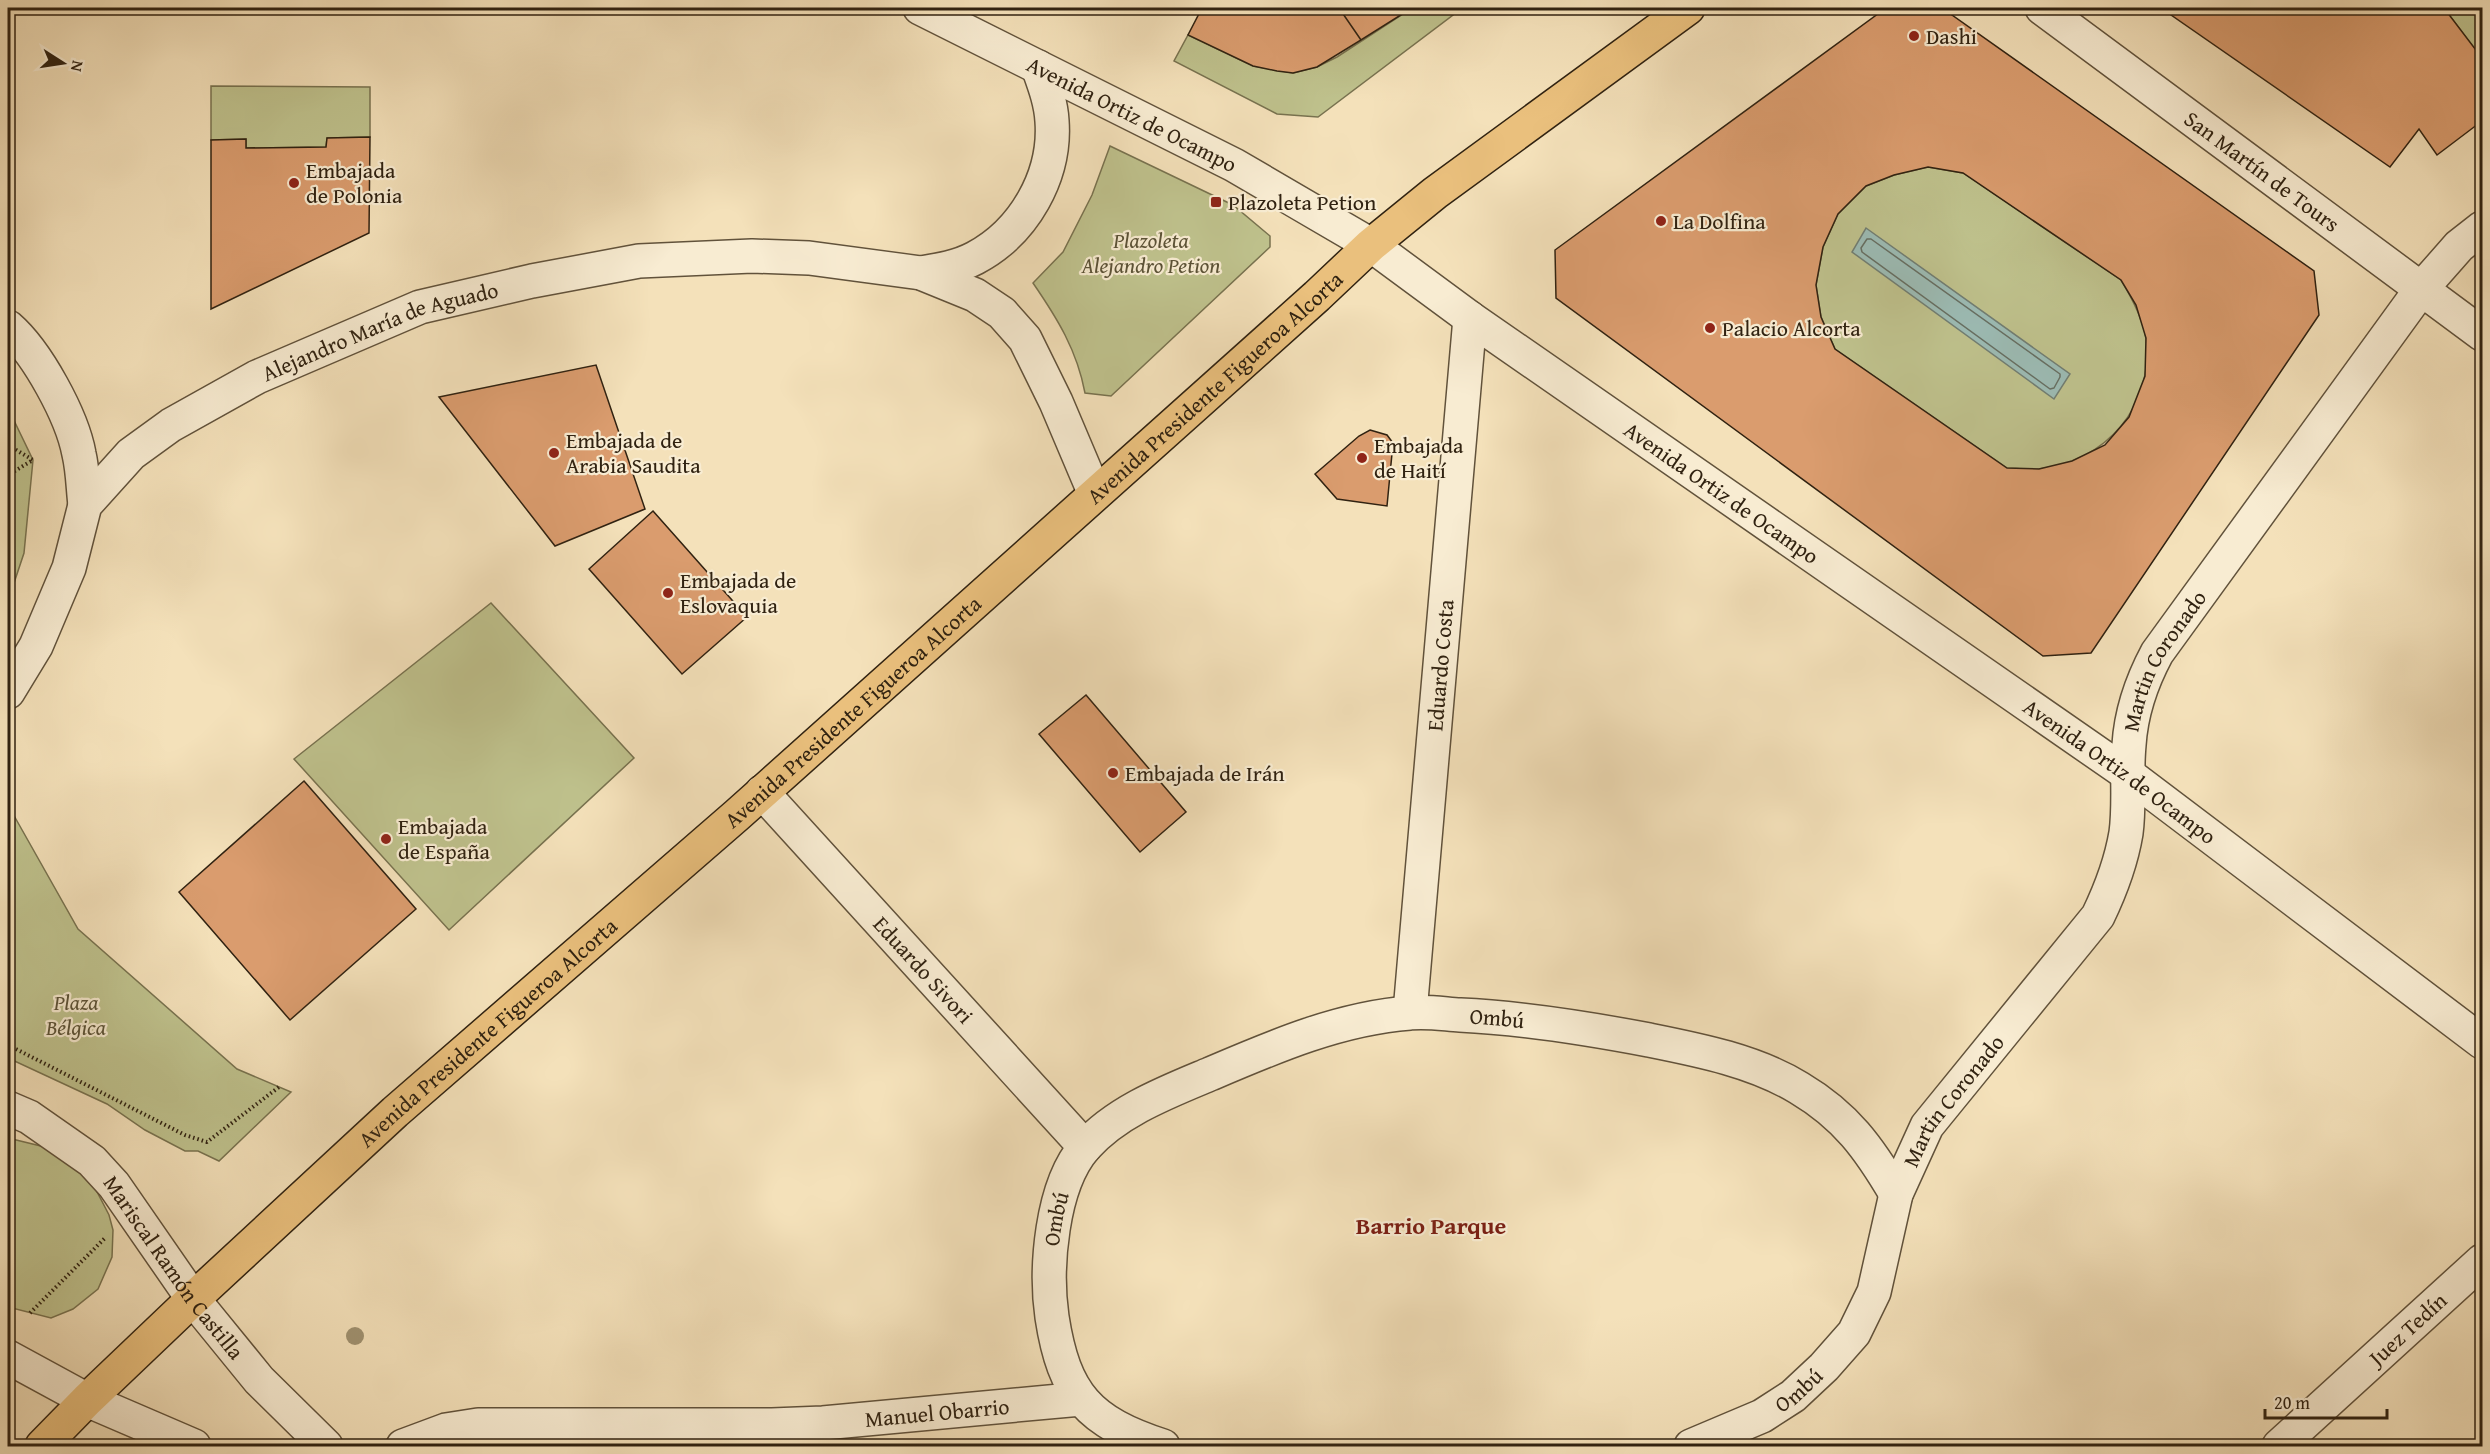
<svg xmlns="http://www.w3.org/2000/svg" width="2490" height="1454" font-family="'Gentium Book Plus',serif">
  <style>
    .green { fill: #bfc28d; stroke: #78724f; stroke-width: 1.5 }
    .water { fill: #9cbcb5; stroke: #717e73; stroke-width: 1.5 }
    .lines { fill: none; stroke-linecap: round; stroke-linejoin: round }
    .shore { stroke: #666f63; stroke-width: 1.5 }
    .building { fill: #da9c6e; stroke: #302211; stroke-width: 1.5; fill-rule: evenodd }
    .street-casing { stroke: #61523b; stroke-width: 36 }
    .primary-casing { stroke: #302211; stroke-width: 36 }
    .path { stroke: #302211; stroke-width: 4; stroke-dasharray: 1.5 3; stroke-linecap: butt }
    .street { stroke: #f8ecd2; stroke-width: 33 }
    .primary { stroke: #eac07d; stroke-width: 33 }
    .tree { fill: #a09271 }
    .poi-dot { fill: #8f2418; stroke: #f8ecd2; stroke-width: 2 }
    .labels { text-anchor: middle; stroke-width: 4.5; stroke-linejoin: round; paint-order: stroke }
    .poi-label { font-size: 22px; fill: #302211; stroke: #f8ecd2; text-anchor: start }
    .street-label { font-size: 22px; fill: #302211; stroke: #f8ecd2 }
    .park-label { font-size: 22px; font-style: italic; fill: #5b5236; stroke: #f8ecd2 }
    .neighbourhood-label { font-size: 24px; font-weight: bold; fill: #7a1f14; stroke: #f8ecd2 }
  </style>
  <rect width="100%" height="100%" fill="#f4e1ba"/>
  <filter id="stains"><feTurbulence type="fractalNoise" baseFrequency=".00333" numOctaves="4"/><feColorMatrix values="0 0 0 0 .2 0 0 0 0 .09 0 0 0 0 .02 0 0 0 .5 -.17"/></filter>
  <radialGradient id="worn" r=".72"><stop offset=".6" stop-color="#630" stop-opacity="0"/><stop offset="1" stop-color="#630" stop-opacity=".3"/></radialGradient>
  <!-- green -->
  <path class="green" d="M1412 8H1448L1453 15 1318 117 1277 114 1174 61 1188 35 1253 66 1293 73 1317 67 1337 57Z
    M2444 8H2482V59Z
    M211 86 370 87V137L327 138 326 147 246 148V139L211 140Z
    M1110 146 1233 205 1270 236V247L1111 396 1085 393C1077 350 1057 318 1033 283L1063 252 1092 195Z
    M1928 167 1963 173 2121 280C2132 298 2143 318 2146 339 2154 406 2106 462 2039 469 2029 470 2017 468 2007 468L1835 349 1821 317 1816 285 1823 247 1838 214 1866 186 1894 175Z
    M8 408 33 460 24 553 8 601Z
    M491 603 634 758 449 930 294 759Z
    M8 805 78 929 237 1069 291 1092 219 1161 198 1151H185L145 1130 107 1104 8 1058Z
    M8 1138 57 1150 94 1186 109 1215 113 1230 112 1257 98 1289 73 1309 51 1318 8 1307Z"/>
  <!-- water -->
  <path class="water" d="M1866 228 2070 374 2054 399 1852 252Z"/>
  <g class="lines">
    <!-- shore -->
    <path class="shore" d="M1867 239H1871L2060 374V377L2054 388 2050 389 1862 252 1861 248Z"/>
  </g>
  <!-- building -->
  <path class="building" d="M1202 8H1339L1361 40 1317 67 1293 73 1277 71 1253 66 1188 35Z
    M1339 8H1412L1361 40Z
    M1886 8H1942L2314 271 2319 315 2091 653 2043 656 1556 298 1555 250ZM1928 167 1963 173 2121 280 2136 305 2146 338 2145 376 2129 417 2105 445 2072 461 2039 469 2007 468 1835 349 1821 317 1816 285 1823 247 1838 214 1866 186 1894 175Z
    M2161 8H2444L2482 58V121L2437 155 2419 129 2390 167Z
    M370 137 369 233 211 309V140L246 139V148L326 147 327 138Z
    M596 365 645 509 555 546 439 397Z
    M1370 430 1387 435 1393 443 1387 506 1337 499 1315 474 1359 436Z
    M653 511 747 617 682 674 589 569Z
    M1086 695 1186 812 1140 852 1039 734Z
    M304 781 416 909 290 1020 179 892Z"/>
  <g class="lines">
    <!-- street casing -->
    <g class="street-casing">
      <g id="street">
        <path id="s1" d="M920 8 1234 165 1371 245 1470 318 2129 775 2482 1042"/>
        <path id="s2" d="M2042 8 2482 334"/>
        <path d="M921 273C940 270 958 267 975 258 1024 232 1056 176 1052 121 1051 102 1044 84 1038 67"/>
        <path d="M8 327C37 352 72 416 79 454 83 471 83 489 85 505"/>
        <path id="s3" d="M8 692 36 646 69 568 85 505 131 454 171 425 257 377 420 307 532 281 639 261 752 256 809 258 921 273 975 295 1002 313 1025 339 1056 402 1095 494"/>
        <path id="s4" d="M762 792 1085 1147"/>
        <path id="s5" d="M1410 1012 1470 318"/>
        <path id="s6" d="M8 1108 29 1117 92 1161 114 1185 193 1299 259 1380 326 1446"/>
        <path d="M8 1357 87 1400 194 1446"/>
        <path id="s7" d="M403 1446 446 1430 478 1425H772L823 1423 1081 1399"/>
        <path id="s8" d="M1163 1446C1089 1422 1064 1395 1052 1317 1045 1269 1051 1186 1085 1147 1117 1111 1167 1092 1210 1074 1273 1047 1340 1018 1410 1013 1426 1011 1444 1014 1460 1015 1524 1018 1586 1028 1649 1040 1699 1050 1755 1061 1799 1088 1846 1116 1869 1148 1896 1194"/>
        <path id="s9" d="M1691 1446 1762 1416 1793 1396 1824 1367 1854 1333 1874 1292 1896 1194 1927 1126 2098 916C2111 889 2121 863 2126 833 2130 804 2126 775 2129 745 2131 713 2142 681 2157 653L2422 288 2459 246 2482 228"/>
        <path id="s10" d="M2279 1446 2482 1261"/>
      </g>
    </g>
    <!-- primary casing -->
    <g class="primary-casing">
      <g id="primary">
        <path id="s11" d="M42 1446 87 1400 193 1299 395 1112 737 815 1317 296 1371 245 1435 193 1688 8"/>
      </g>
    </g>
    <!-- path -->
    <path class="path" d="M8 445 33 460 8 475
      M8 1045 185 1135 207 1142 279 1087
      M30 1313 106 1237"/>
    <!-- street -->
    <use href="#street" class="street"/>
    <!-- primary -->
    <use href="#primary" class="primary"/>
  </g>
  <!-- trees -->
  <circle class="tree" cx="355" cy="1336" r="9"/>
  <!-- markers -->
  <g class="poi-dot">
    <circle cx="1914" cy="36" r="6"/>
    <circle cx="294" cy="183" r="6"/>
    <rect x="1210" y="196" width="12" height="12" rx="3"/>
    <circle cx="1661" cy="221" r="6"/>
    <circle cx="1710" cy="328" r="6"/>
    <circle cx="554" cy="453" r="6"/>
    <circle cx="1362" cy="458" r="6"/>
    <circle cx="668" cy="593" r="6"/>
    <circle cx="1113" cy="773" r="6"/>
    <circle cx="386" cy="839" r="6"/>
  </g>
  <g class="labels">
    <!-- poi labels -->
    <g class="poi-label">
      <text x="1926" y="44">Dashi</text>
      <text x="306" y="178">Embajada<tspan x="306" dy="25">de Polonia</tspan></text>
      <text x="1228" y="210">Plazoleta Petion</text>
      <text x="1673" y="229">La Dolfina</text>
      <text x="1722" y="336">Palacio Alcorta</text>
      <text x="566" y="448">Embajada de<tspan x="566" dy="25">Arabia Saudita</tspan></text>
      <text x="1374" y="453">Embajada<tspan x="1374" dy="25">de Haití</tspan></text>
      <text x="680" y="588">Embajada de<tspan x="680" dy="25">Eslovaquia</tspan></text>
      <text x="1125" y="781">Embajada de Irán</text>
      <text x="398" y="834">Embajada<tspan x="398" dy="25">de España</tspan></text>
    </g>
    <!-- street labels -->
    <g class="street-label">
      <text dy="8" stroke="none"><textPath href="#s1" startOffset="237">Avenida Ortiz de Ocampo</textPath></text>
      <text dy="8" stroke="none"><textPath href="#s2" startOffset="274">San Martín de Tours</textPath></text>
      <text dy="8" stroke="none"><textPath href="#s3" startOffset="552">Alejandro María de Aguado</textPath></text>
      <text dy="8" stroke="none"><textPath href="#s11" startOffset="1580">Avenida Presidente Figueroa Alcorta</textPath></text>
      <text dy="8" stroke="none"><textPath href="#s1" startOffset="939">Avenida Ortiz de Ocampo</textPath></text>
      <text dy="8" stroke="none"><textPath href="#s9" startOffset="962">Martin Coronado</textPath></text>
      <text dy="8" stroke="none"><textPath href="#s5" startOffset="348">Eduardo Costa</textPath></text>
      <text dy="8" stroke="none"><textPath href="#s11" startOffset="1094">Avenida Presidente Figueroa Alcorta</textPath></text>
      <text dy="8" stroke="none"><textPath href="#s1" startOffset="1425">Avenida Ortiz de Ocampo</textPath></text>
      <text dy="8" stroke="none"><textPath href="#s4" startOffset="240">Eduardo Sivori</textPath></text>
      <text dy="8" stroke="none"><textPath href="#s8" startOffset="804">Ombú</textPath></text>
      <text dy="8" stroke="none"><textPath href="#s11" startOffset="608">Avenida Presidente Figueroa Alcorta</textPath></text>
      <text dy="8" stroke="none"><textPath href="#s9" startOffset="458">Martin Coronado</textPath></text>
      <text dy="8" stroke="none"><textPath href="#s8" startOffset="282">Ombú</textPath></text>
      <text dy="8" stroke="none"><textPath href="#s6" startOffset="234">Mariscal Ramón Castilla</textPath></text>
      <text dy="8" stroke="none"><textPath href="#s10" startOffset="174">Juez Tedín</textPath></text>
      <text dy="8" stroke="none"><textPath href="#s9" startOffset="122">Ombú</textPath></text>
      <text dy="8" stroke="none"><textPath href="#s7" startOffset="538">Manuel Obarrio</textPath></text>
    </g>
    <!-- park labels -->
    <g class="park-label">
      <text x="1151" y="248">Plazoleta<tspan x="1151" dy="25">Alejandro Petion</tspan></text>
      <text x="76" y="1010">Plaza<tspan x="76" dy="25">Bélgica</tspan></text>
    </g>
    <!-- neighbourhood labels -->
    <g class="neighbourhood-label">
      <text x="1431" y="1234">Barrio Parque</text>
    </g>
  </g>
  <!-- margin -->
  <rect width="2490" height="1454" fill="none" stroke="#f4e1ba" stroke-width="30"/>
  <rect x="9" y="9" width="2472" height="1436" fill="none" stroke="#302211" stroke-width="3"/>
  <rect x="15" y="15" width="2460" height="1424" fill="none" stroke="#302211" stroke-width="1.5"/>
  <!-- north arrow -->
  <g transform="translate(63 63) rotate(102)" stroke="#f8ecd2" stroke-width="4.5" paint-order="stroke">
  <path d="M0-4.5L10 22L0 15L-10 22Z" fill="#302211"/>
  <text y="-9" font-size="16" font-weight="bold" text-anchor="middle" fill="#302211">N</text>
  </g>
  <!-- scale -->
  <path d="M2265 1409v9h122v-9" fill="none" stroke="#302211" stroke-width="3"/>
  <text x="2274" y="1409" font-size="18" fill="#302211" stroke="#f8ecd2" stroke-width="4.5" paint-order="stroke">20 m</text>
  <rect width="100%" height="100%" filter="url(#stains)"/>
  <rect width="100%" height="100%" fill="url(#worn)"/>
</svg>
